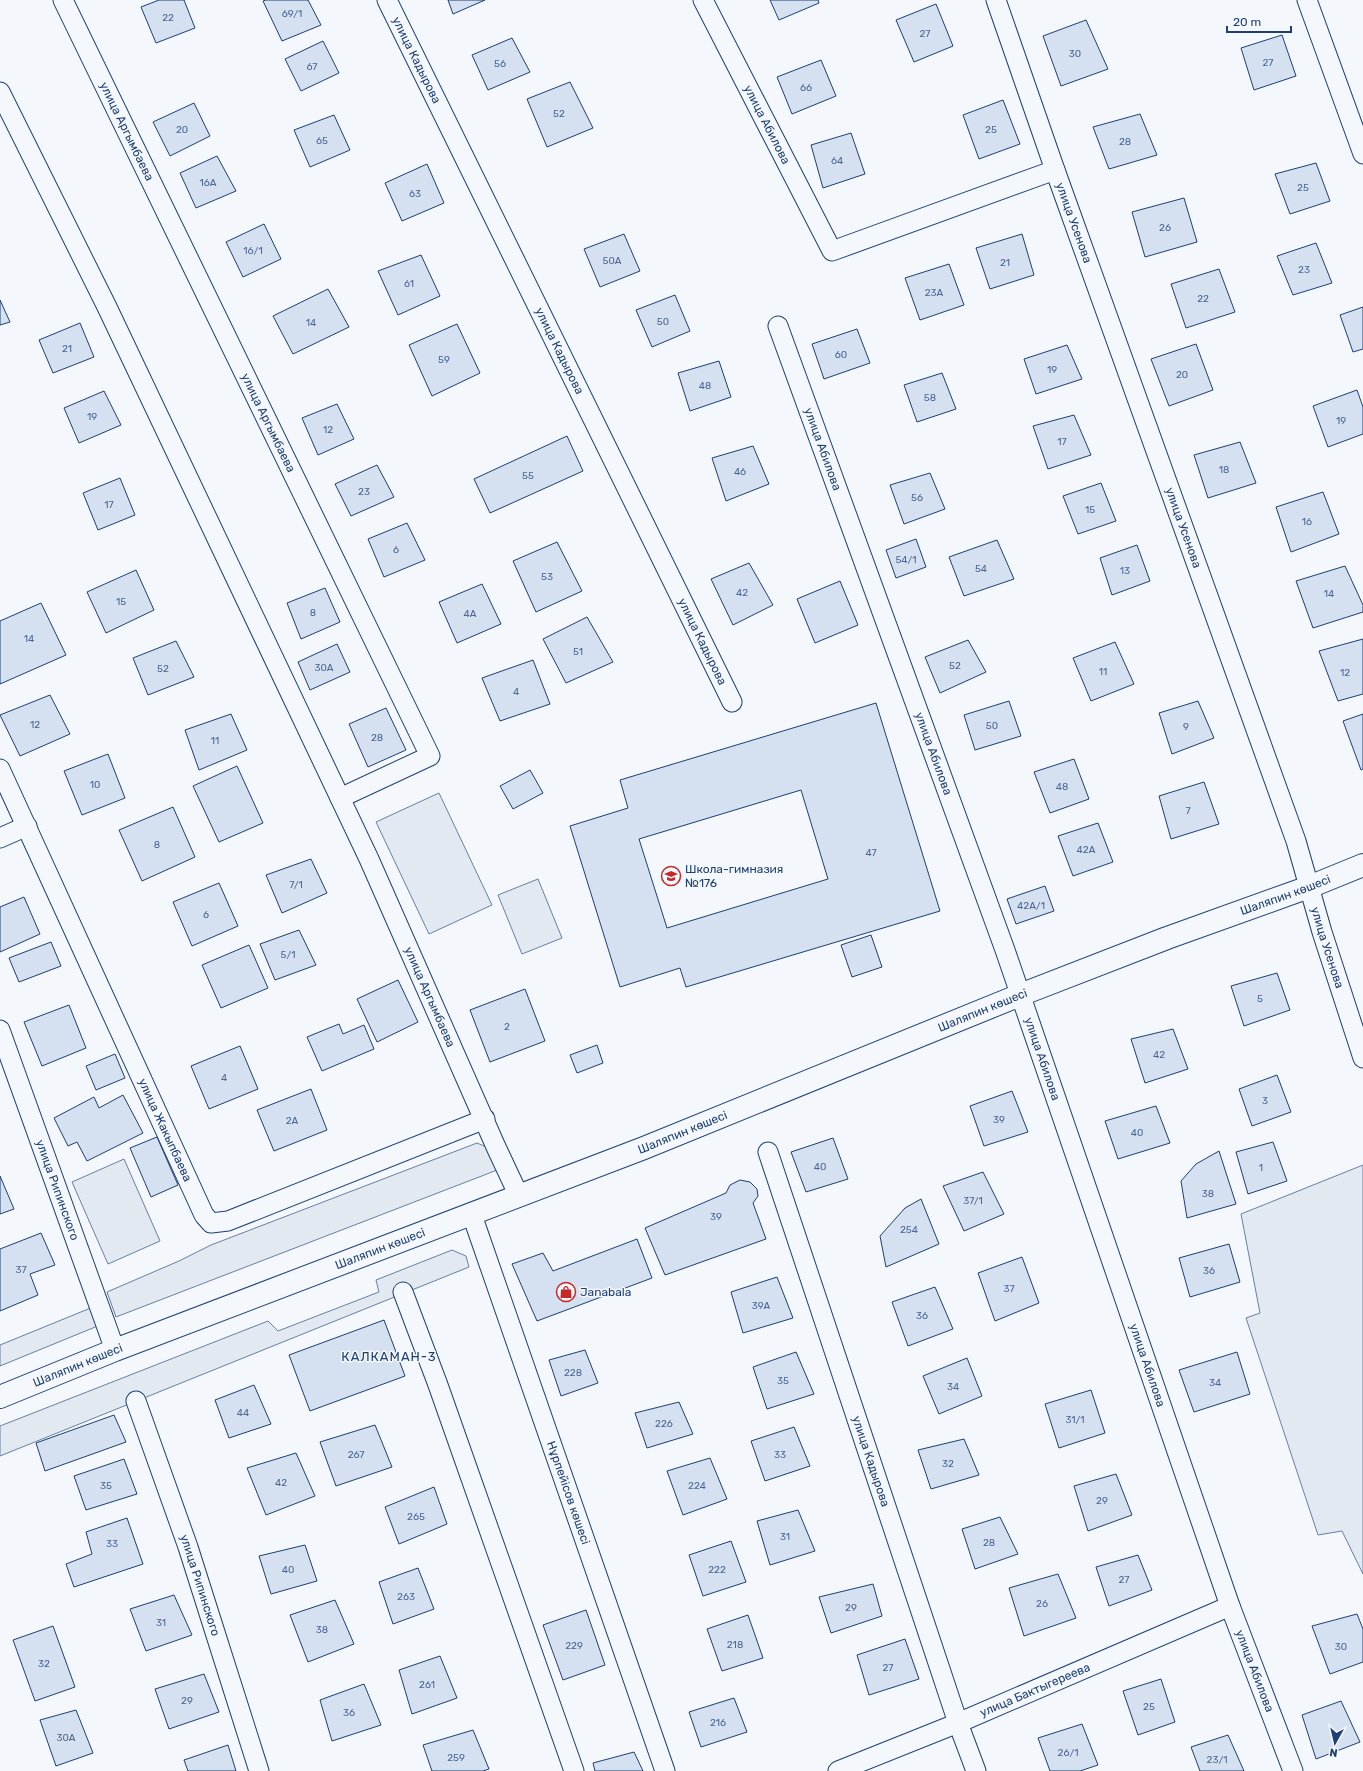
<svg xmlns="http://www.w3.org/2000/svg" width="1363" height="1771" font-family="Rubik,sans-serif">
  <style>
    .green { fill: #e3e9f0; stroke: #687fa3 }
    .building { fill: #d5e0f0; stroke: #1d3f73; fill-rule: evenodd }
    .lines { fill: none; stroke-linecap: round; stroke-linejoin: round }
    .minor-casing { stroke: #1d3f73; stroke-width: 21 }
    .secondary-casing { stroke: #1d3f73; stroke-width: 24 }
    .minor { stroke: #f4f7fb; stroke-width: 19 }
    .secondary { stroke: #f4f7fb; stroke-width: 22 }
    .labels { text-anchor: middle; stroke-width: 3; stroke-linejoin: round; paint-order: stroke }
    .number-label { font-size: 10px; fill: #4b6792 }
    .street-label { font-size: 12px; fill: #1d3f73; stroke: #f4f7fb }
    .poi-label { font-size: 12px; fill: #1d3f73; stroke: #f4f7fb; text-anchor: start }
    .neighbourhood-label { font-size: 13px; letter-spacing: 1px; fill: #1d3f73; stroke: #f4f7fb }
  </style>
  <rect width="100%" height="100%" fill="#f4f7fb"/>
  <!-- green -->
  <path class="green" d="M439 793 492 905 429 934 376 822Z
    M538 879 562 938 522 954 498 895Z
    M477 1143 498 1152 505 1167 116 1317 107 1292 179 1261 211 1245Z
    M124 1159 160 1241 108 1264 72 1182Z
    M1363 1165V1574L1342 1531 1318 1535 1246 1318 1260 1313 1241 1214Z
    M452 1250 466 1256 469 1267 0 1456V1426L268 1321 278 1331 379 1292 376 1280Z
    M98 1305 105 1323 0 1366V1345Z"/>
  <!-- building -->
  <path class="building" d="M159 0H184L195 28 156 43 141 7Z
    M266 0H308L321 25 282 41 263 1Z
    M448 0H485L453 14Z
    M770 0H818L819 3 779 20Z
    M936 4 953 46 914 62 896 20Z
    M1086 20 1108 69 1061 86 1043 36Z
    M1282 35 1296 76 1254 90 1241 48Z
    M512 38 530 72 488 90 472 55Z
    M323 41 339 73 301 91 285 59Z
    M821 60 836 96 792 114 777 77Z
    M570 82 593 128 547 147 527 99Z
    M1003 100 1020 144 979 159 963 115Z
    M194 103 210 136 170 156 153 122Z
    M1140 114 1157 155 1109 169 1093 127Z
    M334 115 350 150 310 167 294 130Z
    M851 133 865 174 823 188 811 145Z
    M217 156 236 191 196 208 180 173Z
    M1316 163 1330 201 1290 214 1275 174Z
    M427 164 444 203 402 221 385 183Z
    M1184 198 1197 242 1145 257 1132 212Z
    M264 224 281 259 243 277 226 242Z
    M624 234 640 271 600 287 584 249Z
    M1022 234 1034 275 990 289 976 248Z
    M1316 243 1332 283 1293 295 1277 256Z
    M421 255 440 296 398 315 378 271Z
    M949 264 964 305 920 320 905 278Z
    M1219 269 1235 312 1186 328 1171 284Z
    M328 289 349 327 293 354 273 316Z
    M675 295 690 331 652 347 636 310Z
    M0 300 10 322 0 325Z
    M1363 307V349L1353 352 1340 315Z
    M80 323 94 357 53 373 39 340Z
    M457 324 480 373 432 396 409 345Z
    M857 329 870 363 824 379 812 344Z
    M1196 344 1213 390 1169 406 1151 359Z
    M1067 345 1082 379 1036 394 1024 359Z
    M719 361 731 397 690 411 678 373Z
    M942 373 956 409 917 422 904 385Z
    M1357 390 1363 407V434L1328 447 1313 406Z
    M104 391 121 425 79 443 64 408Z
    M337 404 354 439 318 455 302 418Z
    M1074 415 1091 455 1048 469 1033 426Z
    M567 436 583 471 490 513 474 479Z
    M1240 442 1256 483 1208 498 1194 455Z
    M753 446 769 484 726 501 712 458Z
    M377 465 394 497 351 516 335 484Z
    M930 473 945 509 904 524 890 485Z
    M120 478 135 515 98 530 83 493Z
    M1101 483 1116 521 1078 534 1063 496Z
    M1323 492 1339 534 1291 552 1276 507Z
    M407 523 425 560 384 577 368 539Z
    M916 539 926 567 896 578 886 550Z
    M997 540 1014 579 964 596 949 557Z
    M557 542 582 591 536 612 513 561Z
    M1137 545 1150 581 1112 595 1100 558Z
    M749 563 773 605 733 625 711 579Z
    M1345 566 1363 605V612L1313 628 1296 581Z
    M136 570 154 610 106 633 87 592Z
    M840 581 858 625 815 643 797 599Z
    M482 584 501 624 457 643 439 602Z
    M325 588 340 622 301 639 287 603Z
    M41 603 66 655 0 684V621Z
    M587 617 613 662 566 683 543 639Z
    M1363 639V694L1338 701 1319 651Z
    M968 640 986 672 940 693 925 657Z
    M176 641 194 677 148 695 133 658Z
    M1115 642 1134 684 1091 701 1073 658Z
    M337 644 350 672 310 690 298 662Z
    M533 660 550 704 500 721 482 678Z
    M50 695 70 734 20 756 0 715Z
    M1009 701 1021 736 975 750 964 715Z
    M1198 701 1214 738 1172 754 1159 713Z
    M876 703 940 911 686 987 680 968 620 987 570 826 628 808 620 780ZM801 790 828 879 667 928 639 839Z
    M386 708 406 750 368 767 349 724Z
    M231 714 247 750 199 770 185 730Z
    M1363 714V769L1361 770 1343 721Z
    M108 754 125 798 82 815 64 771Z
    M1074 759 1089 799 1050 813 1034 772Z
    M237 766 263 823 219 842 193 786Z
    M530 770 543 793 513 809 500 786Z
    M1204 782 1219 824 1171 839 1159 796Z
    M173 807 195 857 142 881 119 830Z
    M1098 823 1113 862 1073 876 1058 836Z
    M311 859 327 893 282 913 266 875Z
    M219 883 238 926 192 946 173 902Z
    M1045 886 1054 911 1016 924 1007 899Z
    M24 897 40 934 0 952V907Z
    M299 930 316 965 275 980 260 944Z
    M871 935 882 967 852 977 841 945Z
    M51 942 61 966 19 982 9 958Z
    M249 945 268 988 221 1008 202 965Z
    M1277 973 1290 1010 1244 1026 1231 986Z
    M398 980 418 1022 377 1042 357 999Z
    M525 989 545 1041 490 1062 470 1010Z
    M69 1005 86 1048 42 1066 24 1022Z
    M339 1024 343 1034 364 1025 374 1049 322 1071 307 1037Z
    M1173 1029 1188 1069 1145 1083 1131 1039Z
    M597 1045 603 1063 577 1073 570 1055Z
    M240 1046 258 1089 209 1109 191 1066Z
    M115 1054 125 1078 96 1090 86 1066Z
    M1277 1075 1291 1112 1252 1126 1239 1089Z
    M311 1089 327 1130 274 1151 257 1110Z
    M1012 1091 1028 1132 984 1146 970 1106Z
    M123 1095 143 1133 87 1161 77 1142 68 1146 54 1118 94 1097 99 1108Z
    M1156 1106 1170 1143 1118 1159 1105 1121Z
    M157 1137 178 1185 151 1197 130 1148Z
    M833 1138 848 1179 806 1192 791 1152Z
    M1273 1142 1287 1181 1248 1194 1236 1152Z
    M1219 1151 1236 1204 1187 1218 1181 1181 1196 1164Z
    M983 1172 1004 1214 964 1231 943 1186Z
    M0 1176 14 1209 0 1214Z
    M740 1180 750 1182 757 1189 758 1196 753 1203 766 1239 665 1275 645 1228 726 1193 730 1185Z
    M921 1199 939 1244 886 1267 880 1236 905 1208Z
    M41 1233 55 1265 30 1274 38 1295 0 1311V1249Z
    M637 1239 652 1278 537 1321 512 1264 543 1253 553 1271Z
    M1229 1244 1240 1282 1190 1297 1179 1258Z
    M1022 1257 1039 1303 995 1321 978 1273Z
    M777 1277 793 1318 743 1333 731 1292Z
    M935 1287 953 1329 908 1346 892 1302Z
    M384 1320 405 1376 310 1411 289 1355Z
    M585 1350 598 1383 561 1396 549 1360Z
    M796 1352 814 1394 767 1409 753 1367Z
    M1237 1352 1250 1394 1194 1412 1179 1370Z
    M967 1358 982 1396 939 1414 923 1376Z
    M254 1385 271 1424 229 1438 215 1400Z
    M1091 1390 1105 1433 1059 1448 1045 1404Z
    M679 1402 693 1434 647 1448 635 1413Z
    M114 1415 126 1442 45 1471 36 1443Z
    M375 1425 392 1467 336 1486 320 1442Z
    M794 1427 810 1466 765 1481 751 1441Z
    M964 1439 979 1475 931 1489 918 1450Z
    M296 1453 315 1496 266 1515 247 1468Z
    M710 1458 727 1499 683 1515 667 1471Z
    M124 1459 137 1494 86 1510 74 1476Z
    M1116 1474 1132 1515 1088 1531 1074 1486Z
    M434 1487 447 1524 399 1544 385 1507Z
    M798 1510 815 1551 770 1565 757 1521Z
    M1000 1517 1018 1554 975 1569 962 1529Z
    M127 1518 143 1564 74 1587 66 1564 92 1554 86 1532Z
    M731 1541 746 1582 703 1596 689 1555Z
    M305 1545 317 1581 271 1594 259 1556Z
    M1138 1555 1152 1590 1109 1606 1096 1567Z
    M418 1568 434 1609 393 1624 379 1582Z
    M1058 1574 1076 1618 1024 1636 1009 1588Z
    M873 1584 882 1616 831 1633 819 1597Z
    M174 1595 192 1635 146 1651 130 1609Z
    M335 1600 354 1644 308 1662 290 1615Z
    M586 1610 605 1665 563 1680 543 1625Z
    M1357 1614 1363 1629V1662L1330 1674 1312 1626Z
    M748 1615 763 1658 722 1671 707 1629Z
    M53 1626 75 1687 35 1701 13 1640Z
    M905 1639 919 1679 869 1695 857 1655Z
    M440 1656 457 1698 412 1714 399 1670Z
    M204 1674 219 1712 169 1729 155 1689Z
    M1161 1679 1175 1722 1138 1735 1123 1691Z
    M364 1684 381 1725 332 1741 320 1700Z
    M734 1698 747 1732 701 1747 689 1712Z
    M1341 1701 1360 1742 1316 1759 1302 1715Z
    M76 1710 93 1753 56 1766 40 1720Z
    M1082 1724 1098 1765 1080 1771H1050L1038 1738Z
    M473 1730 489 1769 483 1771H432L423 1745Z
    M1228 1735 1244 1771H1200L1191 1747Z
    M228 1745 236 1771H188L184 1760Z
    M634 1752 643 1771H595L593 1763Z"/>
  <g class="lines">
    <!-- minor casing -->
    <g class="minor-casing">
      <g id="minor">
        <path id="s1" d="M63 0 430 756 340 798"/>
        <path id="s2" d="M387 0 732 702"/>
        <path id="s3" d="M703 0 832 251 1055 170"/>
        <path id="s4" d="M996 0 1055 170 1296 841 1322 932 1363 1058"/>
        <path d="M1307 0 1363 154"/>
        <path id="s5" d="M0 92 107 307 369 859 496 1147 519 1196"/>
        <path id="s6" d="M778 326 1005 950 1230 1606 1293 1771"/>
        <path id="s7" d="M0 769 204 1215 211 1223 228 1221 485 1119"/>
        <path d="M0 838 27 826"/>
        <path id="s8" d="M0 1030 115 1350"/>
        <path id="s9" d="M768 1152 958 1723 976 1771"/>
        <path id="s10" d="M472 1215 665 1771"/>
        <path d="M403 1292 438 1385 574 1771"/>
        <path id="s11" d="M136 1401 188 1547 259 1771"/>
        <path id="s12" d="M838 1771 958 1723 1230 1606"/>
      </g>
    </g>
    <!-- secondary casing -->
    <g class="secondary-casing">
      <g id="secondary">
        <path id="s13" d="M0 1397 115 1350 644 1148 1020 995 1167 938 1309 887 1363 865"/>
      </g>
    </g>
    <!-- minor -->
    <use href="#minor" class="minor"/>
    <!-- secondary -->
    <use href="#secondary" class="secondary"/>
  </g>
  <!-- icons -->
  <defs>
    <g id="school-ring" transform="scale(1)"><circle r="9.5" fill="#f4f7fb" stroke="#c62828" stroke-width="1.5"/><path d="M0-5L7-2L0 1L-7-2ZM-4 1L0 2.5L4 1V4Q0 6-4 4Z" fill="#c62828"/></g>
    <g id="shop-ring" transform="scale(1)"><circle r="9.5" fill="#f4f7fb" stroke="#c62828" stroke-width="1.5"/><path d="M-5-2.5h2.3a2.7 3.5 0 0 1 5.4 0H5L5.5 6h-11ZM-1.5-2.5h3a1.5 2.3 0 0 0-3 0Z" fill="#c62828"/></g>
  </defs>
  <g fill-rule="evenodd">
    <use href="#school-ring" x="671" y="876"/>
    <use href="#shop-ring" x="566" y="1292"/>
  </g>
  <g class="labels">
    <!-- number labels -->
    <g class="number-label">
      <text x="292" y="17">69/1</text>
      <text x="168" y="21">22</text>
      <text x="925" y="37">27</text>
      <text x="1075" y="57">30</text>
      <text x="1268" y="66">27</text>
      <text x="500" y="67">56</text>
      <text x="312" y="70">67</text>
      <text x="806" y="91">66</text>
      <text x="559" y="117">52</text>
      <text x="182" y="133">20</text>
      <text x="991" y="133">25</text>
      <text x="322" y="144">65</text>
      <text x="1125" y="145">28</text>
      <text x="837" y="164">64</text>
      <text x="208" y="186">16А</text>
      <text x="1303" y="191">25</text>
      <text x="415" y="197">63</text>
      <text x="1165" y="231">26</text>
      <text x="253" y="254">16/1</text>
      <text x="612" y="264">50А</text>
      <text x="1005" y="266">21</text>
      <text x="1304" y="273">23</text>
      <text x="409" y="287">61</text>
      <text x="934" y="296">23А</text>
      <text x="1203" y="302">22</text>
      <text x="663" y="325">50</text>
      <text x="311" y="326">14</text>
      <text x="67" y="352">21</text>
      <text x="841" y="358">60</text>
      <text x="444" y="363">59</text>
      <text x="1052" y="373">19</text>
      <text x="1182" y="378">20</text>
      <text x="705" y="389">48</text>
      <text x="930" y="401">58</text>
      <text x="92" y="420">19</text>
      <text x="1341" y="424">19</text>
      <text x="328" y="433">12</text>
      <text x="1062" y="445">17</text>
      <text x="1224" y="473">18</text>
      <text x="740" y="475">46</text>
      <text x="528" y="479">55</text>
      <text x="364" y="495">23</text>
      <text x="917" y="501">56</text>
      <text x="109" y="508">17</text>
      <text x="1090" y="513">15</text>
      <text x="1307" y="525">16</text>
      <text x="396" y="553">6</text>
      <text x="906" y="563">54/1</text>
      <text x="981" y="572">54</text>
      <text x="1125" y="574">13</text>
      <text x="547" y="580">53</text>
      <text x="742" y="596">42</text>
      <text x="1329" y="597">14</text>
      <text x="121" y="605">15</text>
      <text x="313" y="616">8</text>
      <text x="470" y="617">4А</text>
      <text x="29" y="642">14</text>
      <text x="578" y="655">51</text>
      <text x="955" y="669">52</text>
      <text x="324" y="671">30А</text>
      <text x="163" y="672">52</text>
      <text x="1103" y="675">11</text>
      <text x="1345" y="676">12</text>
      <text x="516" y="695">4</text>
      <text x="35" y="728">12</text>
      <text x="992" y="729">50</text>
      <text x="1186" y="730">9</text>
      <text x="377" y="741">28</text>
      <text x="215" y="744">11</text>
      <text x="95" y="788">10</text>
      <text x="1062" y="790">48</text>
      <text x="1188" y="814">7</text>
      <text x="157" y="848">8</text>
      <text x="1086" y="853">42А</text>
      <text x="871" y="856">47</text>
      <text x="296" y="888">7/1</text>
      <text x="1031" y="909">42А/1</text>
      <text x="206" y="918">6</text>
      <text x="288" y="958">5/1</text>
      <text x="1260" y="1002">5</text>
      <text x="507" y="1030">2</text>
      <text x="1159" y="1058">42</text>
      <text x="224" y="1081">4</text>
      <text x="1265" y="1104">3</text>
      <text x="999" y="1123">39</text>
      <text x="292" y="1124">2А</text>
      <text x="1137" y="1136">40</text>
      <text x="820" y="1170">40</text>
      <text x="1261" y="1171">1</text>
      <text x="1208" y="1197">38</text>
      <text x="973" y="1204">37/1</text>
      <text x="716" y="1220">39</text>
      <text x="909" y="1233">254</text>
      <text x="21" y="1273">37</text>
      <text x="1209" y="1274">36</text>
      <text x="1009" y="1292">37</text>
      <text x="761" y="1309">39А</text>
      <text x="922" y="1319">36</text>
      <text x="573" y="1376">228</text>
      <text x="783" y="1384">35</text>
      <text x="1215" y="1386">34</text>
      <text x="953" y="1390">34</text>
      <text x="243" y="1416">44</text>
      <text x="1075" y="1423">31/1</text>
      <text x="664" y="1427">226</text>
      <text x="356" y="1458">267</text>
      <text x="780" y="1458">33</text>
      <text x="948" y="1467">32</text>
      <text x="281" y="1486">42</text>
      <text x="106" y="1489">35</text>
      <text x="697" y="1489">224</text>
      <text x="1102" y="1504">29</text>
      <text x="416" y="1520">265</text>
      <text x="785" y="1540">31</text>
      <text x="989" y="1546">28</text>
      <text x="112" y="1547">33</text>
      <text x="288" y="1573">40</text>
      <text x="717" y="1573">222</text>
      <text x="1124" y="1583">27</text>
      <text x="406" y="1600">263</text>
      <text x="1042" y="1607">26</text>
      <text x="851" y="1611">29</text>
      <text x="161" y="1626">31</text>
      <text x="322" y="1633">38</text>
      <text x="735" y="1648">218</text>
      <text x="574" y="1649">229</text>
      <text x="1341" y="1650">30</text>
      <text x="44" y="1667">32</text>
      <text x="888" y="1671">27</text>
      <text x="427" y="1688">261</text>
      <text x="187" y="1704">29</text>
      <text x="1149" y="1710">25</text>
      <text x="349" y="1716">36</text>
      <text x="718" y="1726">216</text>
      <text x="66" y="1741">30А</text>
      <text x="1068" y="1756">26/1</text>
      <text x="456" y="1761">259</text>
      <text x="1217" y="1763">23/1</text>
    </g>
    <!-- street labels -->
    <g class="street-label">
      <text dy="4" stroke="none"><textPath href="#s2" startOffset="67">улица Кадырова</textPath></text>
      <text dy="4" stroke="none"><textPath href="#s3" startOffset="140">улица Абилова</textPath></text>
      <text dy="4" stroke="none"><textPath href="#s1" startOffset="146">улица Аргымбаева</textPath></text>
      <text dy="4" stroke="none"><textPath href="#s4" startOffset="236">улица Усенова</textPath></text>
      <text dy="4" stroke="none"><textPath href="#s2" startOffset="391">улица Кадырова</textPath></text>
      <text dy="4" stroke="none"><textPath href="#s1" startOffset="470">улица Аргымбаева</textPath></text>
      <text dy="4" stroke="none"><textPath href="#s6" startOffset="131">улица Абилова</textPath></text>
      <text dy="4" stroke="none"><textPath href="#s4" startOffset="560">улица Усенова</textPath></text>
      <text dy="4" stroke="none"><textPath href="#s2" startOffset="715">улица Кадырова</textPath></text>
      <text dy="4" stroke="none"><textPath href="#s6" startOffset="455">улица Абилова</textPath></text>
      <text dy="4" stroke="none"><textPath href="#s13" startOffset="1380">Шаляпин көшесі</textPath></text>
      <text dy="4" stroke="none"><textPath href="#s4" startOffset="1004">улица Усенова</textPath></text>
      <text dy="4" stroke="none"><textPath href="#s5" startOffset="1002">улица Аргымбаева</textPath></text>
      <text dy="4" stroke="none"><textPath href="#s13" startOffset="1056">Шаляпин көшесі</textPath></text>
      <text dy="4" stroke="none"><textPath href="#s6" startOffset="779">улица Абилова</textPath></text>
      <text dy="4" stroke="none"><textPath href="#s7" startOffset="397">улица Жакыпбаева</textPath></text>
      <text dy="4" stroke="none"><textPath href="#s13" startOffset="732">Шаляпин көшесі</textPath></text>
      <text dy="4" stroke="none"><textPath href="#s8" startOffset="170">улица Рипинского</textPath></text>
      <text dy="4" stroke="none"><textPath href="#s13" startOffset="408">Шаляпин көшесі</textPath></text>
      <text dy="4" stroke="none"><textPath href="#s6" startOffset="1103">улица Абилова</textPath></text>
      <text dy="4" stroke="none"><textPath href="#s13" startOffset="84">Шаляпин көшесі</textPath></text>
      <text dy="4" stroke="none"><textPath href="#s9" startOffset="326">улица Кадырова</textPath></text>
      <text dy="4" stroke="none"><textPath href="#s10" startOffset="294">Нұрпейісов көшесі</textPath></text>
      <text dy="4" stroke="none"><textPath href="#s11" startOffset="195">улица Рипинского</textPath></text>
      <text dy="4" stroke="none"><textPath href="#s6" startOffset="1427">улица Абилова</textPath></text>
      <text dy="4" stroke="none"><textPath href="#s12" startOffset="213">улица Бактыгереева</textPath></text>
    </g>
    <!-- poi labels -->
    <g class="poi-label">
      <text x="685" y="873">Школа-гимназия<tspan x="685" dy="14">№176</tspan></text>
      <text x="580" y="1296">Janabala</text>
    </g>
    <!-- neighbourhood labels -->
    <g class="neighbourhood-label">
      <text x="389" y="1361">КАЛКАМАН-3</text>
    </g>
  </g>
  <!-- north arrow -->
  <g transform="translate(1335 1743) rotate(188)" stroke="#f4f7fb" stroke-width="3" paint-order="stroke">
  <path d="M0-3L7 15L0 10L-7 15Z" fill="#1d3f73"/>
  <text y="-6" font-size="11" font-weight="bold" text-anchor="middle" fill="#1d3f73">N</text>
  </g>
  <!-- scale -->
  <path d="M1227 26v6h64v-6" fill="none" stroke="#1d3f73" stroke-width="2"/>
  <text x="1233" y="26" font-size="12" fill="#1d3f73" stroke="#f4f7fb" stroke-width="3" paint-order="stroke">20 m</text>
</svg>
